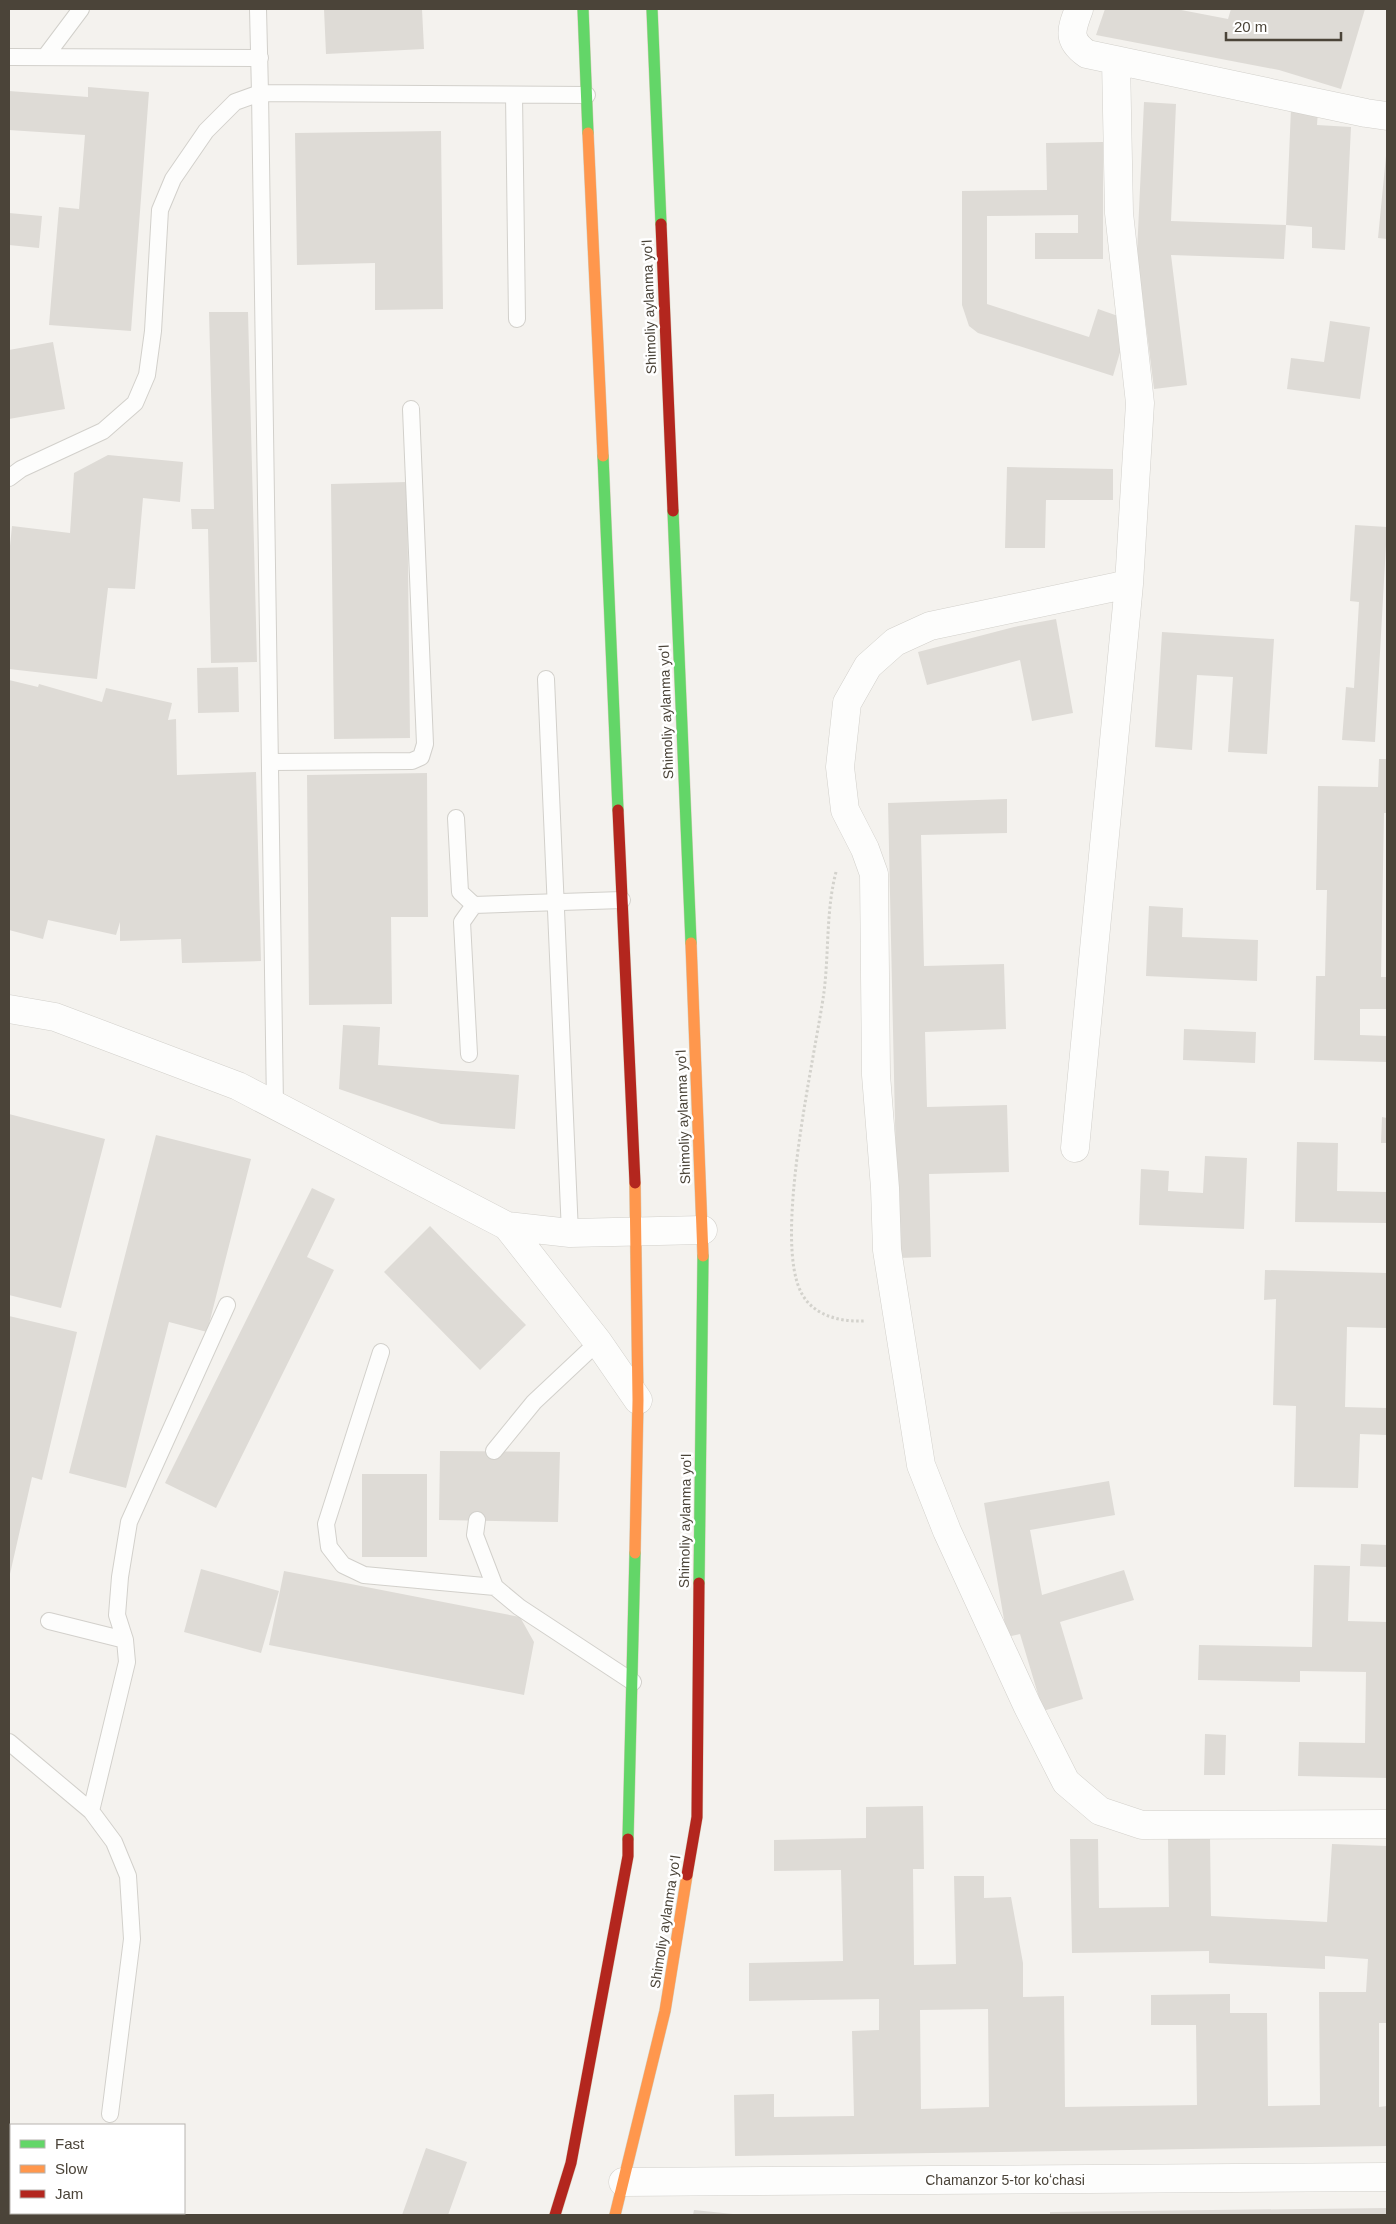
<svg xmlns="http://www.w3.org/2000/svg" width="1396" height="2224" viewBox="0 0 1396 2224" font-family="Arial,sans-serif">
	<rect width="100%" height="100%" fill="#f4f2ee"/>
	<path fill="#dedbd6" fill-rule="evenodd" d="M324,9H422L424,49L326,54Z
		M1105,9H1176L1228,19L1231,9H1365L1341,89L1279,70L1096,35Z
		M88,87L149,92L131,331L49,325L59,207L79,209L85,135L9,130V91L88,97Z
		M1144,102L1176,104L1171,221L1286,225L1284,259L1171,255L1187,385L1154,389L1137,253Z
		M1291,109L1318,110L1317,125L1351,127L1345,250L1312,248V227L1286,225Z
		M441,131L443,309L375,310V263L297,265L295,133Z
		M1103,142V259H1035V233H1078V215L987,216V304L1089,337L1098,309L1118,316L1121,349L1113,376L978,333L969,326L962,305V191L1047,190L1046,143Z
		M1386,156H1387V239L1378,238Z
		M9,213L42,216L39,248L9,245Z
		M209,312H248L257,662L211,663L208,529H192L191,509H214Z
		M1330,321L1370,327L1360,399L1287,389L1291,358L1324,362Z
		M53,342L65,409L9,419V350Z
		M108,455L183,462L180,502L143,498L135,589L108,588L97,679L9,669V556L12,526L70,533L74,473Z
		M1007,467L1113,469V500H1046L1045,548H1005Z
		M407,482L410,738L334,739L331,484Z
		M1355,525L1387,527L1375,742L1342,740L1346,687L1354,688L1359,602L1350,601Z
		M1056,619L1073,713L1032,721L1020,660L927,685L918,652L1014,627Z
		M1162,632L1274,639L1267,754L1228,752L1233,677L1197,675L1192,750L1155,747Z
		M238,667L239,712L198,713L197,668Z
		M9,680L38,687L39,684L102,702L106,688L172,703L168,720L176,719L177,775L256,772L261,961L182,963L181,939L120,941V922L116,935L48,920L43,939L9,930Z
		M1379,759H1387V813H1384L1381,977H1387V1009H1360V1035L1387,1036V1062L1314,1060L1316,976H1325L1327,890H1316L1318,786L1378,787Z
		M427,773L428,917H391L392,1004L309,1005L307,775Z
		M1007,799V833L921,835L924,966L1004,964L1006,1029L925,1032L927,1107L1007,1105L1009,1172L929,1174L931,1257L898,1258L888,803Z
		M1149,906L1183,908L1182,937L1258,940L1257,981L1146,976Z
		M343,1025L380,1027L378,1065L519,1075L515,1129L441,1124L339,1089Z
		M1184,1029L1256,1032L1255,1063L1183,1060Z
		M9,1114L105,1139L61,1308L9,1295Z
		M1382,1117L1387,1118V1143H1381Z
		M156,1135L251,1159L207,1332L169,1322L126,1488L69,1473Z
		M1297,1142L1338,1143L1337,1191L1387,1192V1223L1295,1222Z
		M1205,1156L1247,1158L1244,1229L1139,1225L1141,1169L1169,1171L1168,1191L1203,1193Z
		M312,1188L335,1199L307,1257L334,1270L216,1508L165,1483Z
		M430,1226L526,1325L480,1370L384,1272Z
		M1265,1270L1387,1273V1328L1347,1327L1345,1407L1387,1408V1435L1360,1434L1358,1488L1294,1487L1296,1406L1273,1405L1276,1299L1264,1300Z
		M9,1316L77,1332L42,1480L32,1477L10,1574Z
		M440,1451L560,1452L558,1522L439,1520Z
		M362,1474H427V1557H362Z
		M1109,1481L1115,1515L1030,1530L1042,1595L1124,1570L1134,1600L1060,1622L1083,1699L1043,1711L1020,1634L1007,1637L984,1503Z
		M1361,1544L1387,1545V1567L1360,1566Z
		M1314,1565L1350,1566L1348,1621L1387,1622V1778L1298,1776L1299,1742L1365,1743L1366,1672L1300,1671V1682L1198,1680L1199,1645L1312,1647Z
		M201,1569L279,1591L261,1653L184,1632Z
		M284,1571L520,1617L534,1642L524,1695L269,1645Z
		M1205,1734L1226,1735L1225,1775H1204Z
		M923,1806L924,1869H913L914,1965L956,1964L954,1876H984V1898L1011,1897L1023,1963V1997L1064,1996L1065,2107L1197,2105L1196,2025H1151V1995L1230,1994V2013H1267L1268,2106L1320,2105L1319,1992H1366L1368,1959L1325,1956V1969L1209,1963V1951L1072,1953L1070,1839H1098L1099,1908L1169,1907L1168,1838L1210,1837L1211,1916L1327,1922L1332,1844L1387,1846V2023H1379V2107L1387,2106V2146L735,2156L734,2095L774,2094V2117L854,2116L852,2031L879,2030V1999L749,2001V1963L843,1961L841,1870L774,1871V1840L866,1838V1807ZM988,2009L989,2107L921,2109L920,2010Z
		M426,2148L467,2162L448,2215H402Z
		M1387,2208V2215H1050V2212Z
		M694,2210L733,2214V2215H693Z"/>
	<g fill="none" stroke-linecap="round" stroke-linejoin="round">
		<defs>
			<path id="lane" d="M258,9L260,93L587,95
				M9,57L260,58
				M45,57L81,9
				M514,95L517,319
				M9,478L21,469L103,431L135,403L147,375L153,331L160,210L173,179L206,131L235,102L260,93L275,1106
				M546,679L570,1233
				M271,762L412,761L421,757L425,744L411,409
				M456,818L460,892L474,905
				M469,1054L462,922L474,905L622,900
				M381,1352L326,1524L329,1547L343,1565L364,1575L495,1587
				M494,1451L534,1402L598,1342
				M477,1520L475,1535L495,1587L519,1607L633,1682
				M49,1621L125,1640
				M9,1742L91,1811L114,1842L128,1876L132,1939L110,2114
				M91,1811L127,1662L125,1640L117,1615L120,1577L129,1522L227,1305"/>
			<path id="street" d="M1079,9C1071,30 1067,40 1087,54L1366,113L1387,116
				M1129,584L930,626L895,642L868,666L847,703L840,767L845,810L865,849L874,874L876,1075L885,1188L887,1250L921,1465L947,1531L1027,1705L1066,1782L1100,1811L1142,1825L1387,1824
				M9,1009L55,1017L238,1086L507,1226L570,1233L703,1230
				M1075,1148L1129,584L1140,403L1119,213L1116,60
				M507,1226L598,1342L638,1400
				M623,2182L1387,2177"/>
			<path id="fast" d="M583,9L588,133
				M652,9L661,224
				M603,456L618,810
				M673,511L691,943
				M699,1583L703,1256
				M628,1839L635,1553"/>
			<path id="slow" d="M588,133L603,456
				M691,943L703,1256
				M635,1553L638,1400L635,1183
				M615,2215L665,2011L687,1875"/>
			<path id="jam" d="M661,224L673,511
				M618,810L635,1183
				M687,1875L697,1817L699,1583
				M555,2215L571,2163L628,1856V1839"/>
		</defs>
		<use href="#lane" stroke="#d2d0cb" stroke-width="18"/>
		<use href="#street" stroke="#d2d0cb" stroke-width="29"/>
		<use href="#fast" stroke="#d6cebb" stroke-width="12"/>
		<use href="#slow" stroke="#d6cebb" stroke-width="12"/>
		<use href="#jam" stroke="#d6cebb" stroke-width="12"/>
		<path stroke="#d3d2cc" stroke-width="3" stroke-dasharray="2.5 2.5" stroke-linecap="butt" d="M836,872C826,910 829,952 824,992C815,1057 772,1241 802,1294C814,1316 841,1322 864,1321"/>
		<use href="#lane" stroke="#fdfdfc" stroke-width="16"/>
		<use href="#street" stroke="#fdfdfc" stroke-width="28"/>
		<use href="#fast" stroke="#63d668" stroke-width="11"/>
		<use href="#slow" stroke="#ff974d" stroke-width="11"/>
		<use href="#jam" stroke="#b3261e" stroke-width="11"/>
	</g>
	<g text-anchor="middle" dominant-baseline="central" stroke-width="5" stroke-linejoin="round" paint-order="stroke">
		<g font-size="14" fill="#4b4439" stroke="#fff">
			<text transform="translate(649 307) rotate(-92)">Shimoliy aylanma yoʻl</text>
			<text transform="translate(666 712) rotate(-92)">Shimoliy aylanma yoʻl</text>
			<text transform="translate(683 1117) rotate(-92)">Shimoliy aylanma yoʻl</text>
			<text transform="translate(685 1521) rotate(-89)">Shimoliy aylanma yoʻl</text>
			<text transform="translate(665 1922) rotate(-81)">Shimoliy aylanma yoʻl</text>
			<text x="1005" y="2180">Chamanzor 5-tor koʻchasi</text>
		</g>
	</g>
	<rect width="1396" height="2224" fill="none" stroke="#4b4439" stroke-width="20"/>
	<rect x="10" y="2124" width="175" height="90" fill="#ffffff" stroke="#b7b4b0"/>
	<rect x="20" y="2140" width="25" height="8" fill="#63d668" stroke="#b7b4b0"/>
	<text x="55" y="2149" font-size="15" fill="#4b4439">Fast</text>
	<rect x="20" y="2165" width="25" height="8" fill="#ff974d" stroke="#b7b4b0"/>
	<text x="55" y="2174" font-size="15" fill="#4b4439">Slow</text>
	<rect x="20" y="2190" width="25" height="8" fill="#b3261e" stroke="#b7b4b0"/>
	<text x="55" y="2199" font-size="15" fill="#4b4439">Jam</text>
	<path d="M1226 32v8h115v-8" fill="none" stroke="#4b4439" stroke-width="2.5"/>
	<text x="1234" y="32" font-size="15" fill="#4b4439" stroke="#ffffff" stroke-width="4" paint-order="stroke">20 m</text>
</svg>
